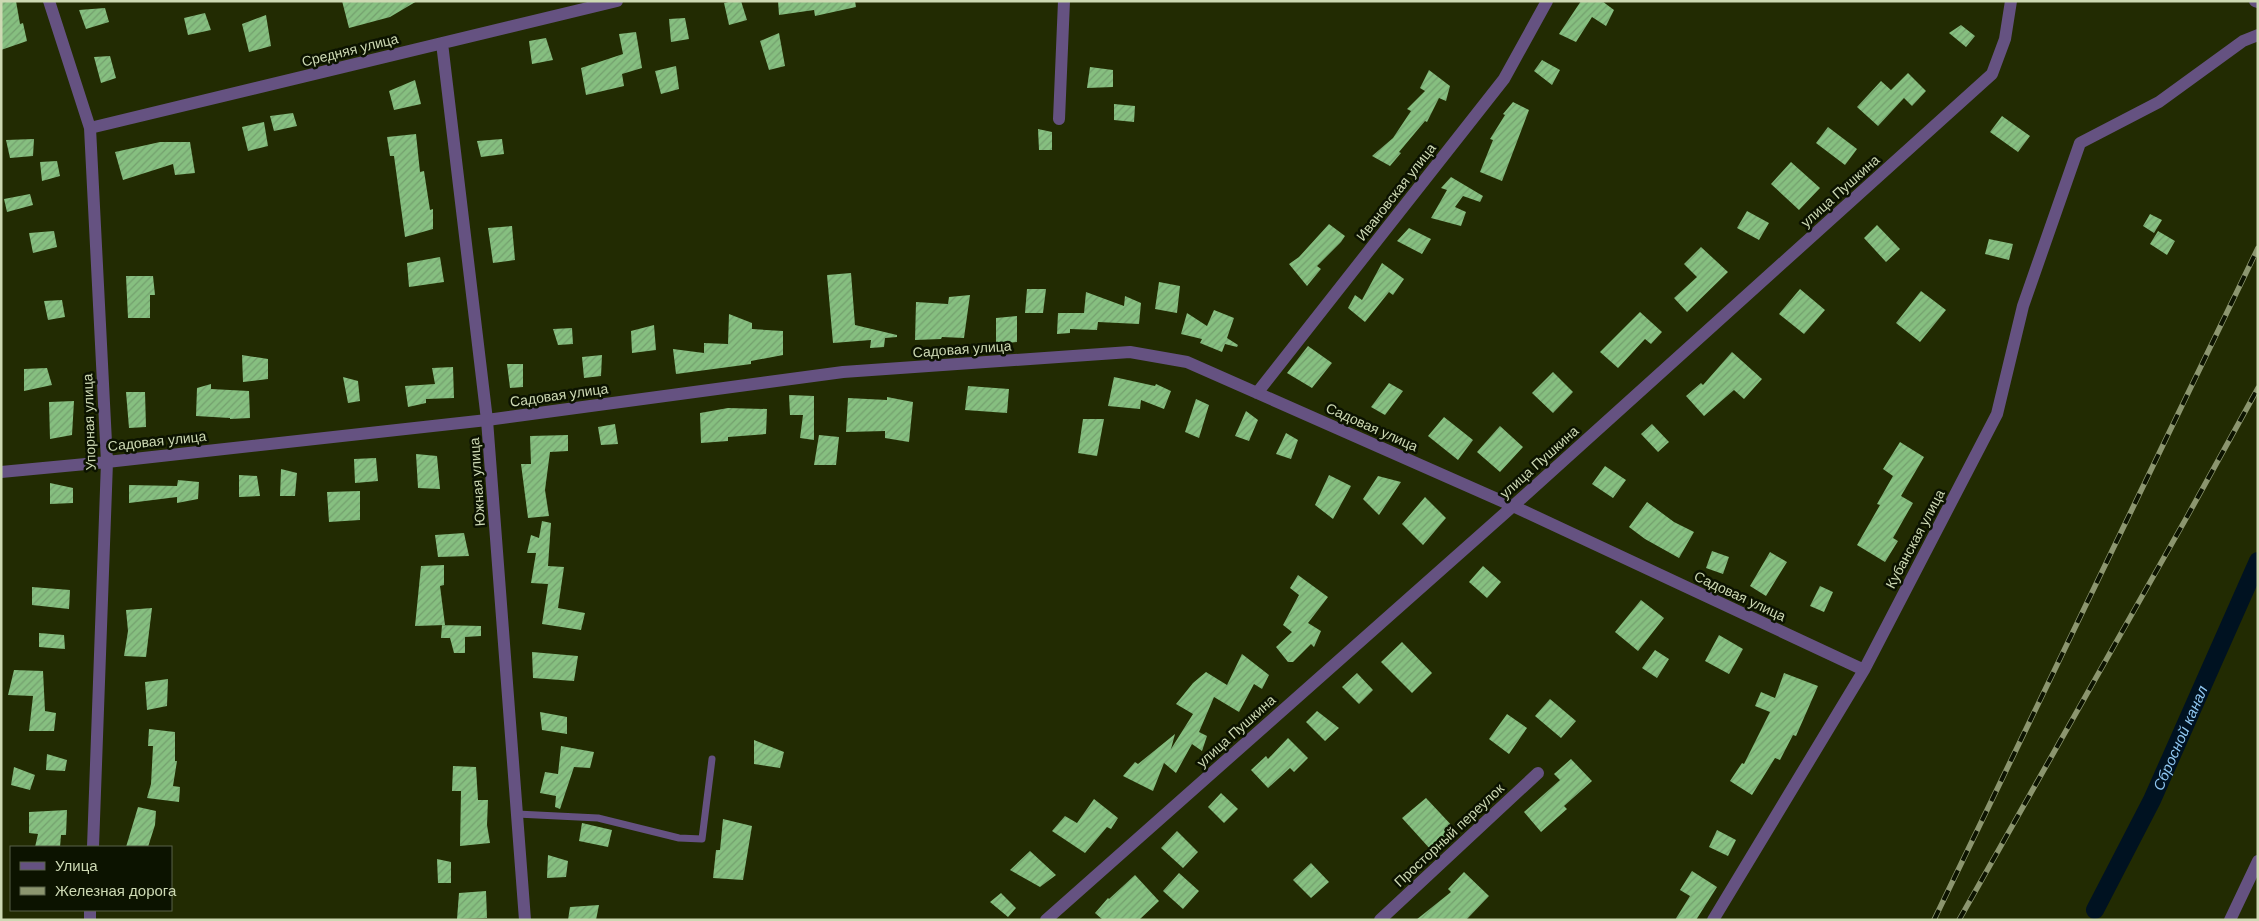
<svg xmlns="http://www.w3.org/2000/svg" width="2259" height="921" viewBox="0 0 2259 921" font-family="Arial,sans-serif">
	<defs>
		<pattern id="building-hatch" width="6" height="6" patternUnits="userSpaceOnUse" patternTransform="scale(1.25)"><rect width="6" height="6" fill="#86bf80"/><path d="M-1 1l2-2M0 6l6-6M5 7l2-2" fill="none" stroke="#74a06e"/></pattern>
	</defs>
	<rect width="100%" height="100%" fill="#222b02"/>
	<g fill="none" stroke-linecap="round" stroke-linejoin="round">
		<path stroke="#001221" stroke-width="18" id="s1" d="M2095,910L2152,800L2258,561"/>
	</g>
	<path fill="url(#building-hatch)" d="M1,1H16L20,24L23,23L27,41L1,50Z
		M342,1H417L390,17L349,28Z
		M733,1H741L747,20L729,25L724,3Z
		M778,1H855L856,7L815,16L814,10L779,15Z
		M1581,1H1602L1614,10L1606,26L1592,17L1576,42L1559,34Z
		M105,8L109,22L86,29L79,10Z
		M205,13L211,30L188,35L184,18Z
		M266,15L271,46L249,52L242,24Z
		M685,18L689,39L671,42L669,19Z
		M1961,25L1975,36L1966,47L1949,33Z
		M636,32L642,68L622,74L624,86L586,95L581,68L623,54L619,34Z
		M779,33L785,66L769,70L760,41Z
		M546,38L553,60L532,64L529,41Z
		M110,56L116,78L101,83L94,57Z
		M1542,60L1560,70L1552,85L1534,71Z
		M676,66L679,89L661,94L655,71Z
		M1090,67L1113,70V87L1087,88Z
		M1429,70L1450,86L1446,101L1439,98L1427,122L1425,121L1399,152L1401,153L1390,166L1372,156L1393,138L1411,111L1407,109L1425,91L1420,88Z
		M1908,73L1926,91L1912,106L1904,98L1878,126L1857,107L1881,81L1891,90Z
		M415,80L421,104L394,110L389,91Z
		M1513,102L1529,110L1502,181L1480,172L1493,140L1490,139L1505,115L1503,114Z
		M1114,104L1135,106L1134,122L1114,120Z
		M293,113L297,126L274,131L270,116Z
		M2002,116L2030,136L2018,152L1990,132Z
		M264,122L268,146L248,151L242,127Z
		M1828,127L1857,149L1845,165L1816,143Z
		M1038,129L1052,132V150H1039Z
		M416,134L420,172L424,171L430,210L433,209V229L405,237L394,156H390L387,137Z
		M34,139L33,156L10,158L6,140Z
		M502,139L504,154L481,157L477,141Z
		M160,142H190L195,173L175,175L173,164L123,180L115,152Z
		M57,161L60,176L42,181L40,162Z
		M1791,162L1820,188L1799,210L1771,184Z
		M1451,177L1483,196L1480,202L1463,196L1455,207L1466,212L1461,226L1431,218L1447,190L1441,188Z
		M30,194L33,205L7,212L4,199Z
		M1747,211L1769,223L1759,240L1737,228Z
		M2150,214L2162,220L2154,233L2143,226Z
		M1329,224L1345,236L1341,242L1317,266L1321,269L1307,286L1289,264L1299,257Z
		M1877,225L1900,249L1886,262L1864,238Z
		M512,226L515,260L493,263L488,228Z
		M1409,228L1431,239L1422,254L1397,241Z
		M54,231L57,247L33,253L29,233Z
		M2158,231L2175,241L2167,255L2150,244Z
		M1989,239L2013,244L2009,260L1985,254Z
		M1701,247L1728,272L1687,312L1674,298L1697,277L1684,264Z
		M440,257L444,282L409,287L407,263Z
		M1382,263L1404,279L1393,295L1389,292L1365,322L1348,308L1355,295L1362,300Z
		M851,273L855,325L897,335V337L885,338L884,347L870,348L871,340L833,343L827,275Z
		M126,276H153L155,295H150V318H128Z
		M1159,282L1180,286L1177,313L1155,309Z
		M1027,289H1046L1043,313H1025Z
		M1800,289L1825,310L1804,334L1779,314Z
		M1921,291L1946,310L1920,342L1896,323Z
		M1086,292L1124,306L1125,296L1141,303L1139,324L1098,322L1097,330L1070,329V333L1057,334L1058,313H1084Z
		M970,295L964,338L942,337L941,339L915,340L916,302L948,304L949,297Z
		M62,300L65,317L48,320L44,301Z
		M1214,310L1234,318L1227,338L1238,345L1237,347L1225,344L1222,352L1200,343L1202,339L1181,334L1187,313L1207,326Z
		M1640,312L1662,332L1651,344L1645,339L1618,368L1600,352Z
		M729,314L752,323V329L783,331V355L751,361V364L676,374L673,349L704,353V343L728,344Z
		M1017,316V342L996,344V318Z
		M654,325L656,350L632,353L631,331Z
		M572,328L573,344L558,345L553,329Z
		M1308,346L1332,363L1312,388L1287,373Z
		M1732,352L1762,379L1744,399L1734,390L1704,416L1686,396L1701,383L1703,385Z
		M242,355L268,359V379L243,382Z
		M602,355L601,376L584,378L582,357Z
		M507,364H523V387L510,388Z
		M453,367L454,398L426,399V403L408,407L405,386L435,384L432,368Z
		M47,368L52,385L24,391V369Z
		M1553,372L1573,392L1553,413L1532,393Z
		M343,377L358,381L360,401L348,403Z
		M1114,377L1155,386L1156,384L1171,391L1164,409L1141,400L1140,409L1108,406Z
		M1389,383L1403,391L1385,415L1371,407Z
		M211,384V389L249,391L250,418L230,419V418L196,416L197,388Z
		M968,386L1009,389L1007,413L965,410Z
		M126,392H145L146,427L129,428Z
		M789,395L814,396V440L800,438L803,415H790Z
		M887,397L913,402L909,442L885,438V431L846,432L848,398L887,400Z
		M1196,399L1209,405L1199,438L1185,432Z
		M74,401L72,435L50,439L49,402Z
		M728,408L767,409L766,434L728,437V441L701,443L700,413Z
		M1246,411L1258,420L1249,441L1235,436Z
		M1444,417L1473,440L1458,460L1428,436Z
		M1083,419H1104L1097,456L1078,453Z
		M615,424L618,444L601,445L598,427Z
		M1652,424L1669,442L1658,452L1641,434Z
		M1500,426L1523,447L1500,472L1477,452Z
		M1286,433L1298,440L1291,459L1276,454Z
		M568,435V451L550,452L545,490L549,516L528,518L521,464H531L530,436Z
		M819,435L839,437L836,465H814Z
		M1900,442L1924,457L1901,496L1913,503L1893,538L1898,541L1885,562L1857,545L1880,505L1877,504L1893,476L1883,469Z
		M416,454L437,456L440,489L418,488Z
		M376,458L378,481L355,483L354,459Z
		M1605,466L1626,480L1613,498L1592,484Z
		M281,469L297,473L295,496H280Z
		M239,475L257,476L260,496L239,497Z
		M1329,475L1351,486L1333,519L1315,505Z
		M1378,476L1401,482L1379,515L1363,499Z
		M178,480L199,482L198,499L177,503V497L129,503V485L177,486Z
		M50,483L73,488V503L50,504Z
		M360,491V520L329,522L327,492Z
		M1425,497L1446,518L1423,545L1402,524Z
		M1647,502L1674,522L1694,532L1679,558L1645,539L1629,527Z
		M542,521L551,523L548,566L564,567L558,608L585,613L581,630L542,624L548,584L531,583L536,553H527L531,535L539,538Z
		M464,533L469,556L438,557L435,535Z
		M1712,551L1729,557L1723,574L1706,568Z
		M1770,552L1787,562L1766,596L1750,586Z
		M444,565V585L440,586L445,625L415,626L421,566Z
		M1483,566L1501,582L1487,598L1469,582Z
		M1298,575L1328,597L1308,623L1321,631L1314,647L1311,644L1293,662H1288L1276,647L1292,632L1283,625L1299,595L1290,588Z
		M1820,586L1833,592L1824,612L1810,606Z
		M32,587L70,590L69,609L32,605Z
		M1641,600L1664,618L1638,651L1615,632Z
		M152,608L146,657L124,656L128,631L126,610Z
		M442,625L481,626V636L465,637V653H454L450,638H441Z
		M39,633L64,635L65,649L39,647Z
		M1719,635L1743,649L1729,674L1705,661Z
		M1402,642L1432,673L1412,693L1381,662Z
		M1655,650L1669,659L1657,678L1642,668Z
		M532,652L578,656L574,681L533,678Z
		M1242,654L1269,675L1262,689L1254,684L1239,712L1214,697L1199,732L1207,736L1202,751L1192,744L1176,773L1164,763L1153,791L1123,776L1135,762L1138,764L1175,734L1171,749L1193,714L1176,704L1193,683L1206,672L1227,685Z
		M14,670L43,671L45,711L56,713L54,731H29L33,696L8,695Z
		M1357,673L1373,690L1359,704L1342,687Z
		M1784,673L1818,686L1796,736L1793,735L1780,760L1775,758L1752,795L1730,781L1742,763L1744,764L1770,712L1755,706L1761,692L1775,698Z
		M168,679L167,706L147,710L145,682Z
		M1550,699L1576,721L1561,738L1535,716Z
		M1317,711L1339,728L1325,741L1306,722Z
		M540,712L567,717V734L542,730Z
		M1507,714L1527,728L1509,754L1489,739Z
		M149,729L175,732V761H177L173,786L180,787L179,802L147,798L151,784L153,746H148Z
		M1288,738L1308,758L1294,772L1290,768L1268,788L1251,770L1266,756L1268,759Z
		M754,740L784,752L780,768L754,764Z
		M561,746L594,752L590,768L574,767L560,809L555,807L556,796L540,793L545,772L558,774Z
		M47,754L67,760L65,771L46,770Z
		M1571,759L1592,781L1564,806L1567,809L1541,832L1524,812L1560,780L1554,774Z
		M453,766L476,767L478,800H488L487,825L490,843L460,846L461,791H452Z
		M14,767L35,775L30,790L11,785Z
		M1221,793L1238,809L1224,823L1208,807Z
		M1426,798L1455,829L1431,850L1402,818Z
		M1094,799L1118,818L1111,829L1107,827L1085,853L1052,831L1065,816L1077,823Z
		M138,807L156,811L155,825L148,847H126Z
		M67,810L66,835H61L60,847H35L38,834L29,833V812Z
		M723,819L752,826L743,880L713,878L716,850H720Z
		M582,823L612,830L608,847L579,841Z
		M1717,830L1736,840L1728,856L1709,847Z
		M1177,831L1198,852L1183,868L1161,848Z
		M1030,851L1056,875L1040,887L1010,870Z
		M548,855L568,861L566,877L547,878Z
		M437,859L451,862V883H438Z
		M1311,863L1329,882L1311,898L1293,880Z
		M1692,871L1717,887L1696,920H1675L1690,896L1680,890Z
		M1464,872L1489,896L1466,920H1416L1451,892L1448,889Z
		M1179,873L1199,891L1183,909L1163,891Z
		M1135,875L1159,901L1139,920H1103L1095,913L1108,898L1109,899Z
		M486,891L487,918L457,919L459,893Z
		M1001,893L1016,908L1008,917L990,902Z
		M599,905L596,920H568L570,907Z"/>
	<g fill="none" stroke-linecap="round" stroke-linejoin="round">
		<path stroke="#655281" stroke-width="7" d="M517,814L598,818L679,838L702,839L712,759"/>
		<path stroke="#655281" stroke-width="12" d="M49,1L90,128L107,462L93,847
			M2255,1L2258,2
			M442,43L487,420L525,920
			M1059,119L1064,1
			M90,128L617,1
			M1257,393L1504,79L1547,1
			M1,472L107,462L487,420L843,372L1130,352L1187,362L1513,506L1864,670
			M90,920V910
			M1046,920L1513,506L1992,74L2005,39L2011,1
			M1380,920L1538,773
			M1713,920L1864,670L1997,414L2023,306L2080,143L2159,102L2243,41L2258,35
			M2230,920L2258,861"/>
		<defs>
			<path id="rail" d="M1934,920L2258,248
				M1959,920L2188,515L2258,388"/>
		</defs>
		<use href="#rail" stroke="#8c966f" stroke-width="5.5"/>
		<use href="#rail" stroke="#0c1300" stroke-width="4" stroke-dasharray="11" stroke-linecap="butt"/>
	</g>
	<g text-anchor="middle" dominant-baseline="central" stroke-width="5" stroke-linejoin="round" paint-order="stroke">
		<g font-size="14" fill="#cdd9b3" stroke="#0c1300">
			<text transform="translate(350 50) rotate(-14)">Средняя улица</text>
			<text transform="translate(1840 191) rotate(-42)">улица Пушкина</text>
			<text transform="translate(1396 192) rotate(-52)">Ивановская улица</text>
			<text transform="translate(962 349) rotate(-4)">Садовая улица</text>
			<text transform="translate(559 395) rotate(-8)">Садовая улица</text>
			<text transform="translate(89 422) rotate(-92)">Упорная улица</text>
			<text transform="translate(1372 427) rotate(24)">Садовая улица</text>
			<text transform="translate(157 441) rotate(-6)">Садовая улица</text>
			<text transform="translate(1539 462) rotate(-42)">улица Пушкина</text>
			<text transform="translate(477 482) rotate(-94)">Южная улица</text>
			<text transform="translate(1915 539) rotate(-62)">Кубанская улица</text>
			<text transform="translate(1740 596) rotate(25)">Садовая улица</text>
			<text transform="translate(1236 731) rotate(-42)">улица Пушкина</text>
			<text transform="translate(1449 835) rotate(-43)">Просторный переулок</text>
		</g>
		<g font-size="15" font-style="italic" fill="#8ec6f0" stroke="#0c1300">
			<text stroke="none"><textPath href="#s1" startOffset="192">Сбросной канал</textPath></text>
		</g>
	</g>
	<rect width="2259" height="921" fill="none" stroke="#cdd9b3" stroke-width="5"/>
	<rect x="10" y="846" width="162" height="65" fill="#0c1300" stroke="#596248"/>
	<rect x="20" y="862" width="25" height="8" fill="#655281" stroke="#596248"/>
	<text x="55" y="871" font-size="15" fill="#cdd9b3">Улица</text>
	<rect x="20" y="887" width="25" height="8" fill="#8c966f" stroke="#596248"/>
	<text x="55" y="896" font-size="15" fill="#cdd9b3">Железная дорога</text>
</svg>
